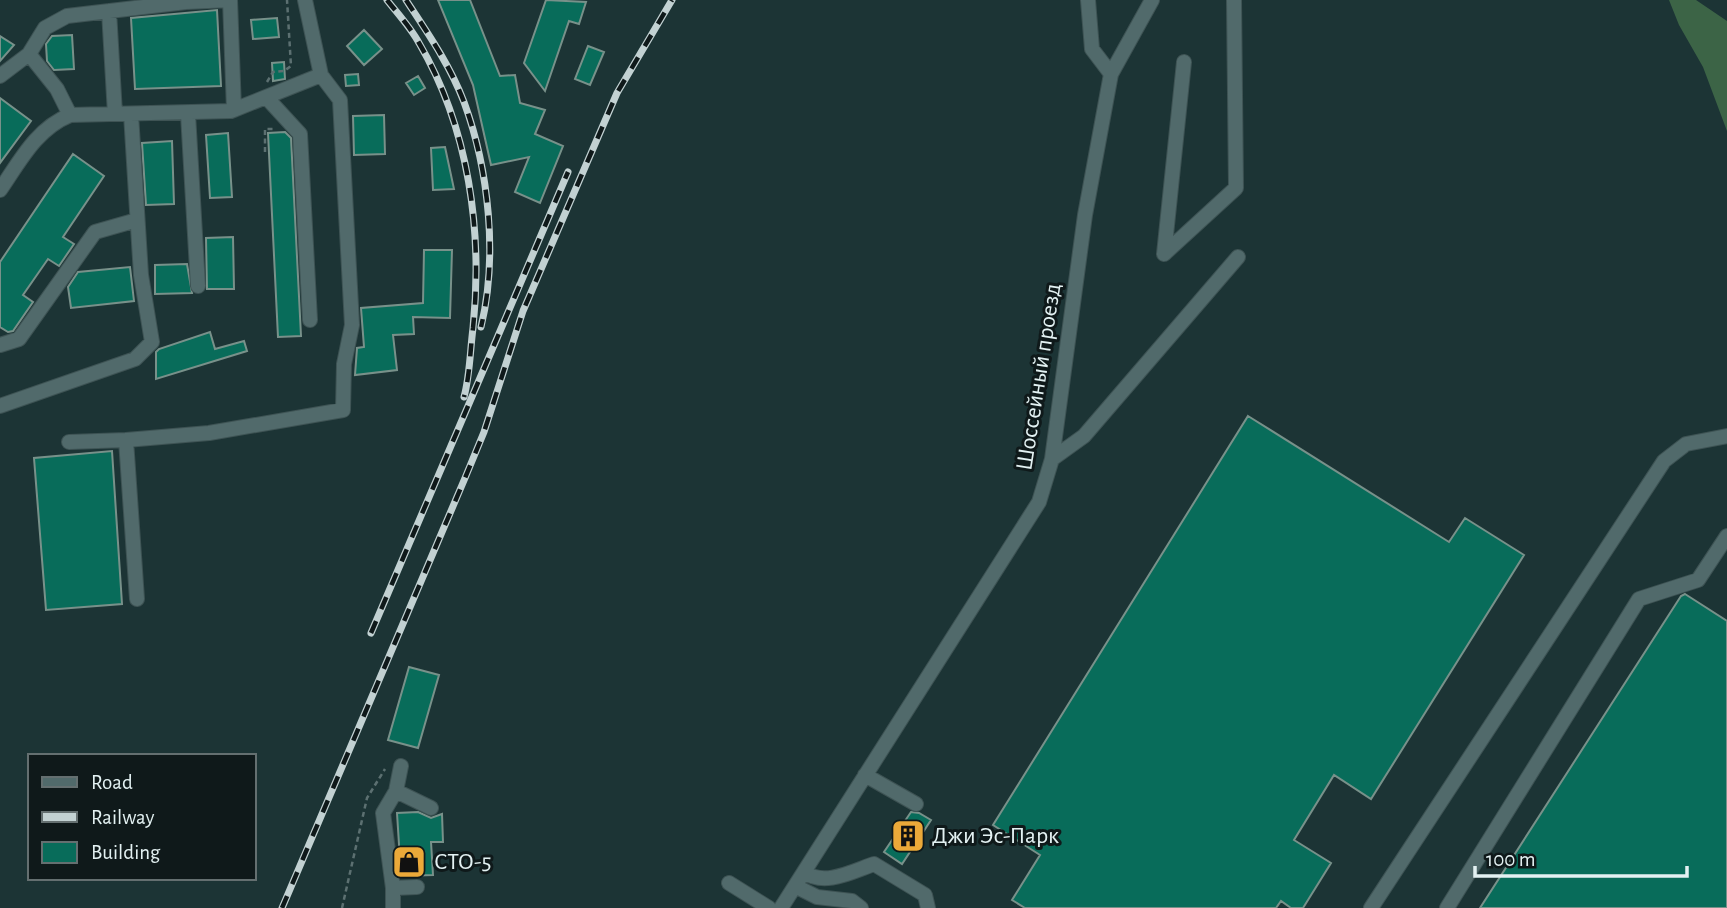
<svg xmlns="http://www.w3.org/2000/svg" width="1727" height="908" viewBox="0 0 1727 908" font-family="'Alegreya Sans',sans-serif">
	<rect width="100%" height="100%" fill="#1c3435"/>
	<path fill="#3c6446" d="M1669,0H1696L1727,21V131L1703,67L1679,25Z"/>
	<path fill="#086c5a" stroke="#78918a" stroke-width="2" d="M438,0H470L500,76L515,75L520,103L545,110L535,134L563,146L540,203L515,192L529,157L491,165L473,85Z
		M546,0L586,2L579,24L569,21L545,91L524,63Z
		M217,10L221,86L135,89L131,18Z
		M277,18L279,37L253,39L251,20Z
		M364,30L382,49L364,65L347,46Z
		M72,35L74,69L54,70L47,61L46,44L52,36Z
		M0,36L14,45L0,61Z
		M588,46L604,52L590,85L575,79Z
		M284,62L285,79L273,81L272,63Z
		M358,74L359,85L346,86L345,75Z
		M418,76L425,88L414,95L406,83Z
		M0,98L31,121L0,163Z
		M384,115L385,154L354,155L353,116Z
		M285,132L291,138L301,336L278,337L268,133Z
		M228,133L232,197L210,198L206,135Z
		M172,141L174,204L146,205L142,143Z
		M445,147L454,189L433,190L431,148Z
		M73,154L104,176L63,237L74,244L59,266L48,259L23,295L33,302L13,331L8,332L0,327V262Z
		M233,237L234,289H207L206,238Z
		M424,250H452L450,318L413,317L414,334L393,335L397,370L355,375L357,348L364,347L361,308L423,303Z
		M187,264L192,293L155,294V265Z
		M130,267L134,301L71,308L68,287L78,272Z
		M210,332L215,349L244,341L247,351L156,379V352L159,349Z
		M1248,416L1449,542L1465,518L1524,555L1371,799L1334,775L1294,840L1331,863L1303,908H1291L1281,901L1276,908H1025L1012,900L1040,855L993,825Z
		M112,451L122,604L46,610L34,458Z
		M1685,594L1727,621V908H1480L1681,596Z
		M409,667L439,675L418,748L388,740Z
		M418,812L431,818L442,814L443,842H431L433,875L401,876L397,813Z
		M911,812L919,813L931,820L902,864L884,852Z"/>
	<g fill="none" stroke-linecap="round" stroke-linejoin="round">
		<defs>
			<path id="minor" d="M1088,0L1092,49L1111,74
				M109,11L115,114
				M29,54L57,89L70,115
				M1184,62L1164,254L1236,188L1234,0
				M0,76L29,54L45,28L67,16L186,2L230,0L234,110
				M266,97L300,134L310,320
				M188,114L198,286
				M0,190C20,161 36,129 70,115L231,111L321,75L305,0
				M0,345L19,339L95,232L137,220
				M0,406L135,359L152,342L141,275L131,114
				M69,442L126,440
				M1052,459L1084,436L1238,257
				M137,599L126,440L209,433L343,410L344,364L352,325L340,100L321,75
				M865,775L916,804
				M396,791L401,766
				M804,872C825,887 853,871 874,864L925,895L928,908
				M729,883L769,908
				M795,886L817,897L852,901L861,908
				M393,888L417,887
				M393,908V888L383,813L396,791L431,808
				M781,908L1039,502L1052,459L1085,215L1111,74L1152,0
				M1371,908L1664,461L1686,444L1727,436
				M1447,908L1639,599L1698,580L1727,536"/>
		</defs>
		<use href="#minor" stroke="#3e5354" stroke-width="16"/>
		<path stroke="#5c7071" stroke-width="2.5" stroke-dasharray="5 3.5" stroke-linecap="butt" d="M267,82L273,72L284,71L291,66L287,0
			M265,152V129H276
			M342,908L367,798L385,769"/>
		<use href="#minor" stroke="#516a6b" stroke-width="14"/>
		<defs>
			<path id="rail" d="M387,0C398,14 411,28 419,43C469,128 483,232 473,328C470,351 470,375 464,397
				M406,0C427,32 450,65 464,102C489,170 498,257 481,327
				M371,633L568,172
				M282,908L465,478L484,432L523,311L617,93L672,0"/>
		</defs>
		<use href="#rail" stroke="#c2d1d2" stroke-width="7"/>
		<use href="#rail" stroke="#0f191a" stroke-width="4.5" stroke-dasharray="13" stroke-linecap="butt"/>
	</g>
	<defs>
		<symbol id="building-square" viewBox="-11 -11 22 22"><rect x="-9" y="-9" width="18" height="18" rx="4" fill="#eba939" stroke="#0f191a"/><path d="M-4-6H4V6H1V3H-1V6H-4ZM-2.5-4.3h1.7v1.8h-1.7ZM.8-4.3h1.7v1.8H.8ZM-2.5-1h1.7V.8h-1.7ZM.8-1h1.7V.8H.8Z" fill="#111"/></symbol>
		<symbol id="shop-square" viewBox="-11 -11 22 22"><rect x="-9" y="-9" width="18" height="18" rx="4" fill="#eba939" stroke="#0f191a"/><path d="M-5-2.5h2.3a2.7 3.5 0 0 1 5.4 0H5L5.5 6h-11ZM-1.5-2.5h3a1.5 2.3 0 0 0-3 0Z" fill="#111"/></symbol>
	</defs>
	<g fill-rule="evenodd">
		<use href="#building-square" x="889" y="817" width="38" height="38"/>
		<use href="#shop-square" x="390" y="843" width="38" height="38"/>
	</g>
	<g text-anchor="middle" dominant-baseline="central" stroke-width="6" stroke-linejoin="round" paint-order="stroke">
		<g font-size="24" fill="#e3f1f2" stroke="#0f191a">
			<text transform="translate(1039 377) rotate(-81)">Шоссейный проезд</text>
		</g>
		<g font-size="24" fill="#e3f1f2" stroke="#0f191a" text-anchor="start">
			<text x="932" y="836">Джи Эс-Парк</text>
			<text x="434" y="862">СТО-5</text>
		</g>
	</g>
	<rect x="28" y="754" width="228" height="126" fill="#0f191a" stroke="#646f70" stroke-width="2"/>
	<rect x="42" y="777" width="35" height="10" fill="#516a6b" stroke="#646f70" stroke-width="2"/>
	<text x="91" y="789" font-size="21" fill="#e3f1f2">Road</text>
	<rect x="42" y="812" width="35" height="10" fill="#c2d1d2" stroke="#646f70" stroke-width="2"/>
	<text x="91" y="824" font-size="21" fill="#e3f1f2">Railway</text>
	<rect x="42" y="842" width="35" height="21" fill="#086c5a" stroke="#646f70" stroke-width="2"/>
	<text x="91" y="859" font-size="21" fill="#e3f1f2">Building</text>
	<path d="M1475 866v10h212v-10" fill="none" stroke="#e3f1f2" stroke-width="3.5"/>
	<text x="1486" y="866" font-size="21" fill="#e3f1f2" stroke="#0f191a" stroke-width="5" paint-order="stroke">100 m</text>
</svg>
